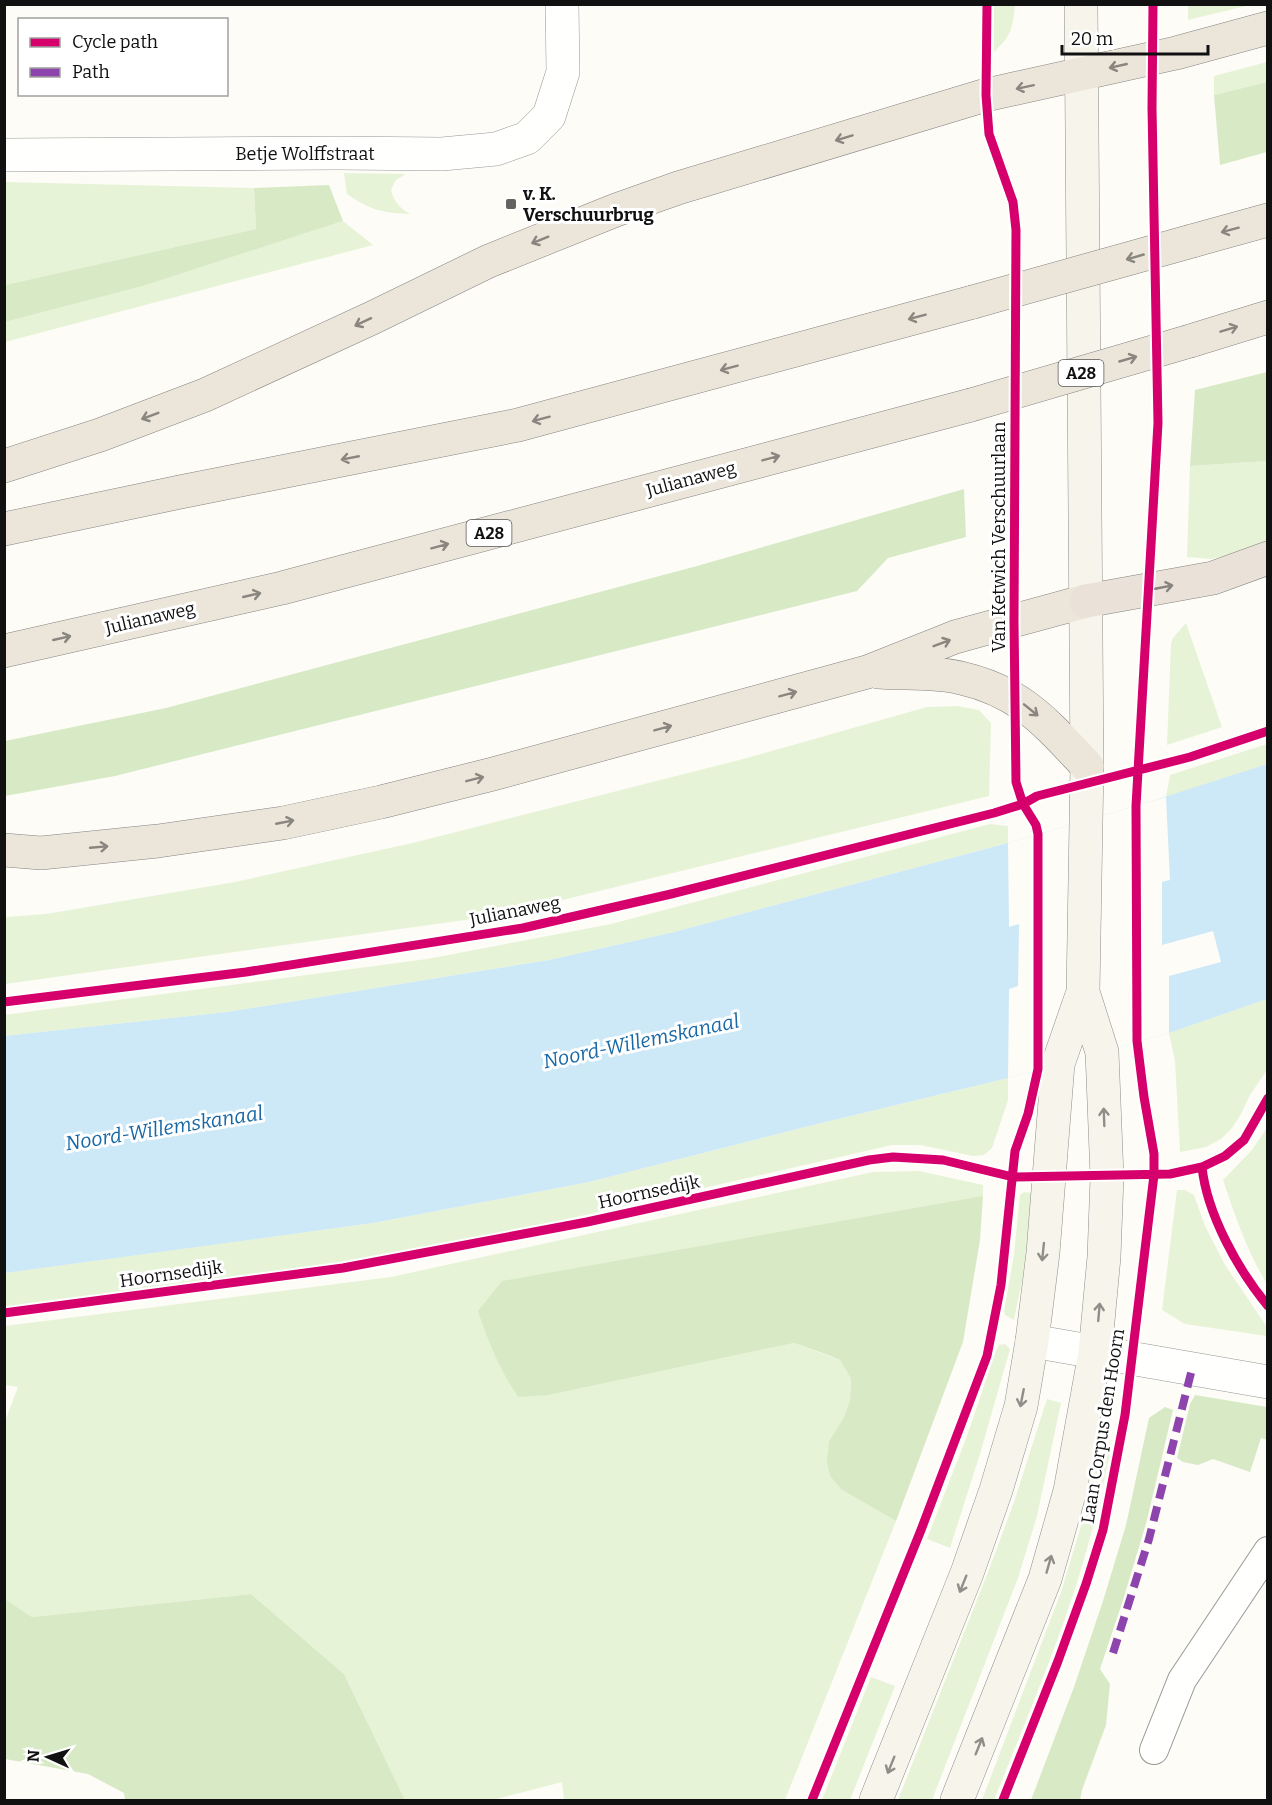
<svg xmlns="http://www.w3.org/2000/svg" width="1272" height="1805" viewBox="0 0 1272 1805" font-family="Bitter,serif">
	<rect width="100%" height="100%" fill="#fdfcf7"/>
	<path fill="#e7f3d7" d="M994,5H1015C1013,28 1011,36 994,52Z
		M1188,5V4L1250,5L1188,20Z
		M1267,62V82L1214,95V76Z
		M344,173L406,174L396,180L391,190C394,202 400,208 410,214C383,213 370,210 347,194Z
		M5,182L254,188L256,229L5,285Z
		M343,221L373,245L5,342V322L143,286Z
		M1267,461V544L1237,554L1211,559L1187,557L1190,466Z
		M1186,623L1222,727L1167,745L1171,644L1173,638Z
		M957,706L979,710L991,723L989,796L501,915L5,984V917L46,914L235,882L417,842L747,758L927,707Z
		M1267,744V764L1166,797L1170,775Z
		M990,824L1008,826V843L674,932L549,960L227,1012L5,1036L4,1015L427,959L611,924Z
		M1267,999V1070L1250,1095L1241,1114L1232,1128L1221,1139L1206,1147L1180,1152L1175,1061L1169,1033Z
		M1008,1078V1100L992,1148L984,1155L973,1156L920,1145H892L515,1231L284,1273L5,1308L4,1273L373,1223L589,1182L801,1128Z
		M1267,1128V1284C1247,1251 1235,1216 1223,1180L1251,1151Z
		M919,1171L983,1185V1196L549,1395L794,1343L840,1360L851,1379L850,1400L844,1417L829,1441L842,1490L896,1521L785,1800H564L562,1782L493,1800H405L344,1674L251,1594L32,1617L5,1599L4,1424L18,1387L5,1385V1326L391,1277L873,1172Z
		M1177,1190H1185L1194,1195L1205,1226L1225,1265L1267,1327V1336L1185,1324L1162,1310Z
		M1024,1192L1033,1193L1027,1257L1014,1320L1005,1315L1004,1311L1014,1255L1020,1195Z
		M1005,1344L1010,1349L980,1454L950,1548L927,1539L967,1436L996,1351L999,1345Z
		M1047,1399L1061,1403L1037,1516L1018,1578L932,1800H898L990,1567L1014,1502Z
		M1101,1443L1112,1444C1103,1487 1093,1530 1080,1573C1056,1650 1024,1725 994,1800H982L1061,1592L1090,1496Z
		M871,1677L895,1686L850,1800H822Z"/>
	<path fill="#d8eac5" d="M1267,82V152L1220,165L1214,95Z
		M329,185L343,221L143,286L5,322V285L256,229L254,188Z
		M1267,372V461L1190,466L1195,390Z
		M964,489L966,537L888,558L857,591L115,776L5,796V741L166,708L697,566Z
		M983,1196L980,1240L963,1342L896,1521L842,1490L830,1476L827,1462L829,1441L844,1417L850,1400L851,1379L840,1360L828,1355L794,1343L549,1395L518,1397C500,1370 488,1342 478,1311L502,1281Z
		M1195,1395L1267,1407V1440L1261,1438L1250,1472L1213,1459L1198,1465L1183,1462L1177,1458L1190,1404Z
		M1165,1407L1173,1410L1147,1520L1124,1597L1100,1669L1110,1684L1106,1725L1082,1790L1080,1800H1031L1074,1687L1103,1601L1126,1525L1149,1418Z
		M251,1594L344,1674L405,1800H125L124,1793L88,1774L5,1759V1599L32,1617Z"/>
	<path fill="#cde8f7" d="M1267,764V999L1169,1033L1008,1078L801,1128L589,1182L373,1223L5,1273L4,1036L227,1012L549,960L674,932L1008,843L1152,801Z"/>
	<path fill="#fdfcf7" d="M1166,797L1170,880L1162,882V945L1213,931L1221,962L1169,976V1033L1008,1078L1009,989L1018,986L1019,924L1009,927L1008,843Z"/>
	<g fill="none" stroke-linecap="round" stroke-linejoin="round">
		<defs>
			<path id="service" d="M1154,1750L1182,1680L1268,1551"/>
			<path id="minor" d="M4,155L338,153L442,154L496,149L527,138L549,116L563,72L562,4
				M1032,1341L1268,1382"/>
			<path id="secondary" d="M876,1800L967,1573L996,1490L1021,1406L1032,1341L1043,1253L1058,1064L1083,992
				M957,1800L1045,1579L1070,1491L1095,1353L1104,1257L1107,1177L1102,1052L1083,992L1087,766L1081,4"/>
			<path id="trunk" d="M1192,241L1268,220
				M1190,341L1268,317
				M4,466L100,435L205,395L372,318L489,261L616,210L678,188L986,95L1176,53L1268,28
				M4,529L180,492L518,425L973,302
				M4,651L282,588L971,405
				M878,672C902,674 939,672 961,678C1022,692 1046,723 1087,766
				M4,850L41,853L158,841L283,823L381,802L489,775L867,672L955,637L1086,601"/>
			<path id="motorway" d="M1086,601L1213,578L1268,558"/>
		</defs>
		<use href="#service" stroke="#979795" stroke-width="30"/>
		<use href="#minor" stroke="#979795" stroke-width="34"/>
		<use href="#secondary" stroke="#8e8d8b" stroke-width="34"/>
		<use href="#trunk" stroke="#858482" stroke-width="34"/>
		<use href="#motorway" stroke="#858482" stroke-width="34"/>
		<use href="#service" stroke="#fffffe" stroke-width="28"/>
		<use href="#minor" stroke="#fffffe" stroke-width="33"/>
		<use href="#secondary" stroke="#f6f4eb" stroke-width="33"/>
		<use href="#trunk" stroke="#ece5da" stroke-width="33"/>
		<use href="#motorway" stroke="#eae1d8" stroke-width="33"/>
		<defs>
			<path id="trunk-bridge" d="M973,302L1192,241
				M971,405L1190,341"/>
		</defs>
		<use href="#trunk-bridge" stroke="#858482" stroke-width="34" stroke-linecap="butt"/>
		<use href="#trunk-bridge" stroke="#ece5da" stroke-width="33"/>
		<path stroke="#8e44ad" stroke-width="8" stroke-dasharray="15 8" stroke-linecap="butt" d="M1113,1653L1149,1539L1192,1369"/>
		<defs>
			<path id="cycleway" d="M4,1002L246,972L523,928L671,894L994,813L1023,804L1037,796L1190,757L1268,731
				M1202,1167C1207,1214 1238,1270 1268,1306
				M4,1313L343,1268L587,1222L869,1160L893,1157L943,1160L1013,1177L1170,1174L1202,1167L1225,1156L1244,1140L1268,1098
				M812,1800L921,1530L987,1356L1001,1285L1015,1151L1028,1114L1038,1069V834L1036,825L1023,804L1016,782L1014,621L1016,230L1013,202L989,134L986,95L987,4
				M1003,1800L1058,1661L1086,1584L1103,1530L1125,1415L1154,1175V1154L1144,1097L1137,1041L1136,806L1158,423L1152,108L1153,4"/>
		</defs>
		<use href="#cycleway" stroke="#fff" stroke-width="13"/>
		<use href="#cycleway" stroke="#d6006c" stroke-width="9"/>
	</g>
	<defs><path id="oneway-shaft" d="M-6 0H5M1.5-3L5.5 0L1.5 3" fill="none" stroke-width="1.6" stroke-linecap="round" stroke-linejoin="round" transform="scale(1.5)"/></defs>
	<g stroke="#898680">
		<use href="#oneway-shaft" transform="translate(1118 66) rotate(167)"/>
		<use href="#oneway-shaft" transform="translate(1025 87) rotate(168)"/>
		<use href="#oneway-shaft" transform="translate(844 138) rotate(163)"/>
		<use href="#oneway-shaft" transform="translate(1230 230) rotate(165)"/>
		<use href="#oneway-shaft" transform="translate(540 240) rotate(158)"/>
		<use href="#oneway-shaft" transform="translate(1135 257) rotate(164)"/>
		<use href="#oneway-shaft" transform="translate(917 317) rotate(165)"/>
		<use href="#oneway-shaft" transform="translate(363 322) rotate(155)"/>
		<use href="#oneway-shaft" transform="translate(1229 329) rotate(-17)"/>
		<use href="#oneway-shaft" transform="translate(1128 359) rotate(-16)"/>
		<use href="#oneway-shaft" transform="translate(729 368) rotate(165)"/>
		<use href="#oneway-shaft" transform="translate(150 416) rotate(159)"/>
		<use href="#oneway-shaft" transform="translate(541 419) rotate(165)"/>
		<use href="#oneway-shaft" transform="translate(350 458) rotate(169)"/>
		<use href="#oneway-shaft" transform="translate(771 458) rotate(-15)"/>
		<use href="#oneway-shaft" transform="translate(440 546) rotate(-15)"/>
		<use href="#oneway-shaft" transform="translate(252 595) rotate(-13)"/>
		<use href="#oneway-shaft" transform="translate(62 638) rotate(-13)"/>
		<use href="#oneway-shaft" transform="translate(942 643) rotate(-21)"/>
		<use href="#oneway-shaft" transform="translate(788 694) rotate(-15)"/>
		<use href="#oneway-shaft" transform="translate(1031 710) rotate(39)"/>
		<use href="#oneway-shaft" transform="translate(663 728) rotate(-15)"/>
		<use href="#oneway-shaft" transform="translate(475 779) rotate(-14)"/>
		<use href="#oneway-shaft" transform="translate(285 822) rotate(-11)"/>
		<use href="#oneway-shaft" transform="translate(99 847) rotate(-5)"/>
	</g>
	<use stroke="#88837e" href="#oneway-shaft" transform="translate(1164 587) rotate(-11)"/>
	<g stroke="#8f8e89">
		<use href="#oneway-shaft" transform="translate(1104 1117) rotate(-92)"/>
		<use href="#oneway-shaft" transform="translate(1043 1252) rotate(96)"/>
		<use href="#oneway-shaft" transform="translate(1099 1312) rotate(-85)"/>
		<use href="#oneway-shaft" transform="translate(1022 1398) rotate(101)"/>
		<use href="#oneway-shaft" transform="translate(1049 1564) rotate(-74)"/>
		<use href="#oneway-shaft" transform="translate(963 1584) rotate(112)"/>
		<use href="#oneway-shaft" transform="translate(979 1746) rotate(-68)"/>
		<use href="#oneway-shaft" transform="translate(891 1765) rotate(112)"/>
	</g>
	<rect fill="#646362" stroke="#fff" stroke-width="2" x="505" y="198" width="12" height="12" rx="3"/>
	<g text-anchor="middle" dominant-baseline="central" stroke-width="6" stroke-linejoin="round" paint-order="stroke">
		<g fill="#fff" stroke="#585858" stroke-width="1.5">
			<rect x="1058.5" y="360" width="45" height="26" rx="4.5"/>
			<rect x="466.5" y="520" width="45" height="26" rx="4.5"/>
		</g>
		<g font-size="16" font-weight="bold" fill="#111">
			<text x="1081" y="373">A28</text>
			<text x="489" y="533">A28</text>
		</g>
		<g font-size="18" fill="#111" stroke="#fff">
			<text x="305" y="154">Betje Wolffstraat</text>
			<text transform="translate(691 479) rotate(-15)">Julianaweg</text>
			<text transform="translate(999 537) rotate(-90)">Van Ketwich Verschuurlaan</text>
			<text transform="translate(150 618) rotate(-13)">Julianaweg</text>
			<text transform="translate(515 911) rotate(-11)">Julianaweg</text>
			<text transform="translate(649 1192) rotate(-12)">Hoornsedijk</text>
			<text transform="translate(171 1274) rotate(-8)">Hoornsedijk</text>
			<text transform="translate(1103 1426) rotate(-81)">Laan Corpus den Hoorn</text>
		</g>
		<g font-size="18" font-weight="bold" fill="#111" stroke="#fff" text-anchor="start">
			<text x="523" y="194">v. K.<tspan x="523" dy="21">Verschuurbrug</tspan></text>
		</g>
		<g font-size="20" font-style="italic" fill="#1768a6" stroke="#fff">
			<text transform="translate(641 1041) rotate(-12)">Noord-Willemskanaal</text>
			<text transform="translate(164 1128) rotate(-9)">Noord-Willemskanaal</text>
		</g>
	</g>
	<rect width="1272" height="1805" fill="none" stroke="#111111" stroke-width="12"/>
	<rect x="18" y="18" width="210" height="78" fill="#ffffff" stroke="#a0a0a0" stroke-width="1.5"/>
	<rect x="30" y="38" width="30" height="9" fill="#d6006c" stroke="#a0a0a0" stroke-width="1.5"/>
	<text x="72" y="48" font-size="18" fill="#111111">Cycle path</text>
	<rect x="30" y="68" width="30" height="9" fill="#8e44ad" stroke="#a0a0a0" stroke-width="1.5"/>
	<text x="72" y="78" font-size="18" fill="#111111">Path</text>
	<g transform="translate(48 1757) rotate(274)" stroke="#ffffff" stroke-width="4.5" paint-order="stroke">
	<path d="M0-4.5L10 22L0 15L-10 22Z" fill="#111111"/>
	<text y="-9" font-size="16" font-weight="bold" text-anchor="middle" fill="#111111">N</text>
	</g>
	<path d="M1062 45v9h146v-9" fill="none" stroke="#111111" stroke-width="3"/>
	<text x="1071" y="45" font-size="18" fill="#111111" stroke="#ffffff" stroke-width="4.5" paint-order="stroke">20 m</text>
</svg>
